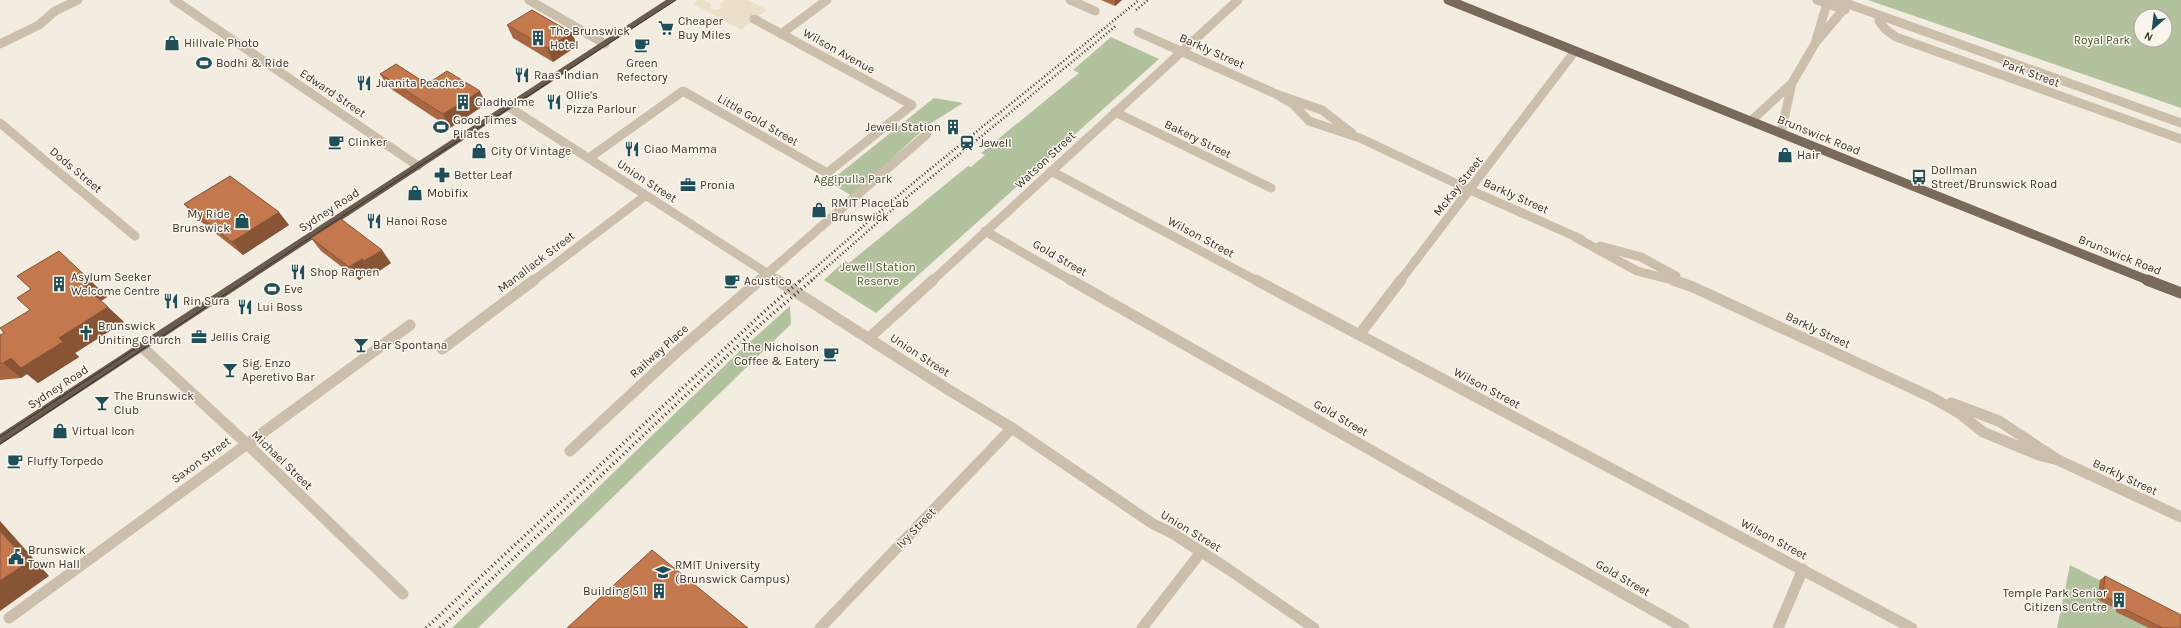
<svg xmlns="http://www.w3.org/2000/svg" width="2181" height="628" viewBox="0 0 2181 628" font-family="Karla,sans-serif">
	<rect width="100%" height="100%" fill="#f3ece0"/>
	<path fill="#b2c29f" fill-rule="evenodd" d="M1868,0H2181V108ZM2141,16H2165V40H2141Z
		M1111,37L1159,59L876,313L824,280L845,261L849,263L968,166L971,167L985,155L981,153L1079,73L1073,70Z
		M934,98L963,103L928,125L852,196L829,182Z
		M790,306L791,324L786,329L478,628H452L743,348Z
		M2070,565L2181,622V628H2057Z"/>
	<path fill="#eadfc7" d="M699,0H704L711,4L710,8L714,10L720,9L721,5L720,4L725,0H748L767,10L741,30L694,4Z"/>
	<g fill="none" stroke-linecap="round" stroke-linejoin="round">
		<path stroke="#cbbeab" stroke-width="9" d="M768,273L927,134"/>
		<path stroke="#cbbeab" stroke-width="9" d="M174,0L418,166
			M529,0L605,44
			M1070,0L1095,11
			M1879,21L1885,29L1896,37L2181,139
			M1138,32L1276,94L1322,110L1352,133
			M781,34L827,0
			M1816,40L1828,0
			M0,44L39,25L55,11L78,0
			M1276,94L1293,104L1309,121L1360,138L1470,190L1581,239
			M1115,112L1271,188
			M1751,121L1792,83
			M0,123L135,236
			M1781,133L1792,83L1816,42L1848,4
			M589,158L683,91L827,173L912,105L754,19
			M1051,171L1257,281
			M985,231L1072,281
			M1575,237L1637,271L1676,281
			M1600,246L1641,257L1676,276
			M533,281L645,196
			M759,281L768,273
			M932,281L1238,0
			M1400,281L1575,51"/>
		<path stroke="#cbbeab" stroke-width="11" d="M1071,280L1684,628
			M1256,280L1912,628
			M1673,280L1693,287L1931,397L1959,413L1983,432L2039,455L2058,460
			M1359,335L1401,280
			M869,338L933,280
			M142,347L246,443L403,594
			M442,349L534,280
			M1951,403L1999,421L2058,460L2181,517
			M570,451L679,350L760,280
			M9,618L410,325
			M820,628L1012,428
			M1142,628L1201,552
			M1778,628L1803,569"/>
		<path stroke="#cbbeab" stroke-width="9" d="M1817,0L1845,10
			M1837,0L2181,123
			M509,107L779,281"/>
		<path stroke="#cbbeab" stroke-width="11" d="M777,280L949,390L1012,428L1153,524L1172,533L1228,569L1314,628"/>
		<path stroke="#7a6a5c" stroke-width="9" d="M1448,0L2150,281"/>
		<path stroke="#7a6a5c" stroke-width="11" d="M2147,280L2181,293"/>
		<path fill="#6a5b4f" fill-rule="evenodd" d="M666,0H676L0,445V434Z"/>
		<path stroke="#39312a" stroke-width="1" d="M0,437L139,346
			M0,444L364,202L676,0"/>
		<path stroke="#39312a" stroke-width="2.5" stroke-dasharray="1 2.5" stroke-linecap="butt" d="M1136,10L1148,0
			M800,281L913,183L1139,0
			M811,281L900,203L1117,25"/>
		<path stroke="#39312a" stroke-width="3.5" stroke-dasharray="1 3.5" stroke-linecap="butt" d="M426,628L767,309L801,280
			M440,628L762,323L812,280"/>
	</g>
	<path fill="#a86742" d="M1101,0H1122L1115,6Z
		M507,25L572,33L577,46L553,62L513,38Z
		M380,74L427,84L486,104L450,128L388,87Z
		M184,204L289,225L243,255L195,217Z
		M311,238L391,263L373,275L371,272L359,280L321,251Z
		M92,282L107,297L101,301L124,322L75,353L79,357L38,383L27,374L21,378L0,380V335Z
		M2105,576L2181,628H2149L2116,612V609L2097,599L2100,580Z"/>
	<path fill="#885436" d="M1115,0H1122L1115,6Z
		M572,33L577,46L553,62L547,48Z
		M480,91L486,104L450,128L443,114Z
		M279,212L289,225L243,255L232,242Z
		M382,250L391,263L373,275L364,261Z
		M362,259L371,272L359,280L349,267Z
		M92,282L107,297L100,301L84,286Z
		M108,307L124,322L75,353L79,357L38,383L27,374L21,378L3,363L11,358L59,338Z
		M0,521L49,576L0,611Z"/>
	<path fill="#c3784d" stroke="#885436" d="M532,10L572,33L547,48L507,25Z
		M396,64L427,84L447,71L480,91L443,114L380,74Z
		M230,176L279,212L232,242L184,204Z
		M341,219L382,250L364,261L362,259L349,267L311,238Z
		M59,251L92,282L84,286L108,307L59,338L63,342L21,368L11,358L3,363H0V335L4,333L0,328L30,310L17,298L31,289L17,276Z
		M0,531L28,562L0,581Z
		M652,550L748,628H567Z
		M2105,576L2181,615V628H2163L2122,608V606L2103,595Z"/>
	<defs>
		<symbol id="supermarket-bare" viewBox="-9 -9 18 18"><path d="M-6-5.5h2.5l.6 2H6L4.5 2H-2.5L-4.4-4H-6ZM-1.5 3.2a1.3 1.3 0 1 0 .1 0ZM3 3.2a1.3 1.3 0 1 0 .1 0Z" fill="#204f5a" stroke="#faf5ec" stroke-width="2.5" paint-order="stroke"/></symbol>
		<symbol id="building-bare" viewBox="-9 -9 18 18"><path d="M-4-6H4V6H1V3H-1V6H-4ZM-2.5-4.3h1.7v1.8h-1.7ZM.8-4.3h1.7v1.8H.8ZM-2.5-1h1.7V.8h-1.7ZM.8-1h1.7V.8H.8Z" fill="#204f5a" stroke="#faf5ec" stroke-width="2.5" paint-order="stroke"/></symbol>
		<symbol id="shop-bare" viewBox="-9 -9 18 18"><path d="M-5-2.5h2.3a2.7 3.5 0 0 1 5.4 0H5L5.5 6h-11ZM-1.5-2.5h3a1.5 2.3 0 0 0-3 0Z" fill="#204f5a" stroke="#faf5ec" stroke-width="2.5" paint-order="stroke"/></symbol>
		<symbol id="cafe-bare" viewBox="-9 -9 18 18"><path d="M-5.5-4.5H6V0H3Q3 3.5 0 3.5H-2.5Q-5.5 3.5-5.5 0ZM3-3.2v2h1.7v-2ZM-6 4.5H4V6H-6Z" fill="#204f5a" stroke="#faf5ec" stroke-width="2.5" paint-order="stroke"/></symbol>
		<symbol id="stadium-bare" viewBox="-9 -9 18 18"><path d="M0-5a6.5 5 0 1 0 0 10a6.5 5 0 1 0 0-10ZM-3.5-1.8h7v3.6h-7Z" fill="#204f5a" stroke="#faf5ec" stroke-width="2.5" paint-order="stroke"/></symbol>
		<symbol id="restaurant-bare" viewBox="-9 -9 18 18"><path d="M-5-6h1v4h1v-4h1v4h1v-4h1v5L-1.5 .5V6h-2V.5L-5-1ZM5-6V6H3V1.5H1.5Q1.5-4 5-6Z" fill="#204f5a" stroke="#faf5ec" stroke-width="2.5" paint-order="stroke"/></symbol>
		<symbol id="station-bare" viewBox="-9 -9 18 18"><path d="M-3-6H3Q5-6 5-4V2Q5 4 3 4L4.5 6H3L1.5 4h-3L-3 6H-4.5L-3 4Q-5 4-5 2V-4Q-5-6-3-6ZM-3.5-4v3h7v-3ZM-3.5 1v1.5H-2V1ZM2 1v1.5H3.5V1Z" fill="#204f5a" stroke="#faf5ec" stroke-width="2.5" paint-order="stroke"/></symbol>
		<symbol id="pharmacy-bare" viewBox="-9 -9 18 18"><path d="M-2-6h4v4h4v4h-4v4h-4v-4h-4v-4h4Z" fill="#204f5a" stroke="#faf5ec" stroke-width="2.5" paint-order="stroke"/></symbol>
		<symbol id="bus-bare" viewBox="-9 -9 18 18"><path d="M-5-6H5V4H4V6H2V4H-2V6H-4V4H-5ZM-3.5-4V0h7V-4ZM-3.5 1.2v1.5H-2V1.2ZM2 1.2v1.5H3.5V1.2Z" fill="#204f5a" stroke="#faf5ec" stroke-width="2.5" paint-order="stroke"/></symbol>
		<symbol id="office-bare" viewBox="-9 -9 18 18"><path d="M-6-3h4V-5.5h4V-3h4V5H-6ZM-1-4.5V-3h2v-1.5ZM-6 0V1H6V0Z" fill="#204f5a" stroke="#faf5ec" stroke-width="2.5" paint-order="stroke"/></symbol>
		<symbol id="church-bare" viewBox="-9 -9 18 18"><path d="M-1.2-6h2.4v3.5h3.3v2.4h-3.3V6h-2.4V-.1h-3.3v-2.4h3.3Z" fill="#204f5a" stroke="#faf5ec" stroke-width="2.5" paint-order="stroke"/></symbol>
		<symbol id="bar-bare" viewBox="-9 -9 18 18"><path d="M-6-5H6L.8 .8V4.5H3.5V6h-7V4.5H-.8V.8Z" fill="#204f5a" stroke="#faf5ec" stroke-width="2.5" paint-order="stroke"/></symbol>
		<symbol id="civic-bare" viewBox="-9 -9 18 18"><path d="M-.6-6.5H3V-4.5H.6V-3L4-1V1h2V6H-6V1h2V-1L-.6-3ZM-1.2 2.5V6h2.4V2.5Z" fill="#204f5a" stroke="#faf5ec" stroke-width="2.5" paint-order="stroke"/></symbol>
		<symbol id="university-bare" viewBox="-9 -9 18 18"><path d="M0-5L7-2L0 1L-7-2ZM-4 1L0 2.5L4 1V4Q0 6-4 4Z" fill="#204f5a" stroke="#faf5ec" stroke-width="2.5" paint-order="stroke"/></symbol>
	</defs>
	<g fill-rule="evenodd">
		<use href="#supermarket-bare" x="655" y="17" width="22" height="22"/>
		<use href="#building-bare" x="527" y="27" width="22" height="22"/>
		<use href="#shop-bare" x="161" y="32" width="22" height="22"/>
		<use href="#cafe-bare" x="631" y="34" width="22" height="22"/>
		<use href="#stadium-bare" x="193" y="52" width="22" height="22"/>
		<use href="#restaurant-bare" x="511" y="64" width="22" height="22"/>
		<use href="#restaurant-bare" x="353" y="72" width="22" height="22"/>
		<use href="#building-bare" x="452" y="91" width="22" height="22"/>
		<use href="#restaurant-bare" x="543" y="91" width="22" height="22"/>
		<use href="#stadium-bare" x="430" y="116" width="22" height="22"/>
		<use href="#building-bare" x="942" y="116" width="22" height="22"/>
		<use href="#cafe-bare" x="325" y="131" width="22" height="22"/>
		<use href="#station-bare" x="956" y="132" width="22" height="22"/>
		<use href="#restaurant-bare" x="621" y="138" width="22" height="22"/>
		<use href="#shop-bare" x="468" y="140" width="22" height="22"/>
		<use href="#shop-bare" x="1774" y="144" width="22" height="22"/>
		<use href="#pharmacy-bare" x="431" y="164" width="22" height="22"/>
		<use href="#bus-bare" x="1908" y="166" width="22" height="22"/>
		<use href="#office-bare" x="677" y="174" width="22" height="22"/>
		<use href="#shop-bare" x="404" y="182" width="22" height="22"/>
		<use href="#shop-bare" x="808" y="199" width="22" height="22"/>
		<use href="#shop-bare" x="231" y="210" width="22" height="22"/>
		<use href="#restaurant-bare" x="363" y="210" width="22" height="22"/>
		<use href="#restaurant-bare" x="287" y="261" width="22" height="22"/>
		<use href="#cafe-bare" x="721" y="270" width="22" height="22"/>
		<use href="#building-bare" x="48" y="273" width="22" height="22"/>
		<use href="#stadium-bare" x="261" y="278" width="22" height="22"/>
		<use href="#restaurant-bare" x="160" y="290" width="22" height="22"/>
		<use href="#restaurant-bare" x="234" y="296" width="22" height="22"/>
		<use href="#church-bare" x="75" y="322" width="22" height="22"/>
		<use href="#office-bare" x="188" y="326" width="22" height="22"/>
		<use href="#bar-bare" x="350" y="334" width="22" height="22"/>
		<use href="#cafe-bare" x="820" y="343" width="22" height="22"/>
		<use href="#bar-bare" x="219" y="359" width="22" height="22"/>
		<use href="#bar-bare" x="91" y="392" width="22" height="22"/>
		<use href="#shop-bare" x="49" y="420" width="22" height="22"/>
		<use href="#cafe-bare" x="4" y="450" width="22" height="22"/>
		<use href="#civic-bare" x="5" y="546" width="22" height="22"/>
		<use href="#university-bare" x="652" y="561" width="22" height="22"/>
		<use href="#building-bare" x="648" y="580" width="22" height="22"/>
		<use href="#building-bare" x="2108" y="589" width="22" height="22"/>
	</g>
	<g text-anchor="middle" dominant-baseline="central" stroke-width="3" stroke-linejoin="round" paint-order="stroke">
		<g font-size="12" fill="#39312a" stroke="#faf5ec" text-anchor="start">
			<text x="678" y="21">Cheaper<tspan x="678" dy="14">Buy Miles</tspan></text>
			<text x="550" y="31">The Brunswick<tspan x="550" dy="14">Hotel</tspan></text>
			<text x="184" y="43">Hillvale Photo</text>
			<text x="216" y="63">Bodhi &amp; Ride</text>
			<text x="642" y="63" text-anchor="middle">Green<tspan x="642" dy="14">Refectory</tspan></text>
			<text x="534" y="75">Raas Indian</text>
			<text x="376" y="83">Juanita Peaches</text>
			<text x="566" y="95">Ollie's<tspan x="566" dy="14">Pizza Parlour</tspan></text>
			<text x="475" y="102">Gladholme</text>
			<text x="453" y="120">Good Times<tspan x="453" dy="14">Pilates</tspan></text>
			<text x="941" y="127" text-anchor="end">Jewell Station</text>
			<text x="348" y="142">Clinker</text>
			<text x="979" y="143">Jewell</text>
			<text x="644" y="149">Ciao Mamma</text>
			<text x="491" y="151">City Of Vintage</text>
			<text x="1797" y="155">Hair</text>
			<text x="1931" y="170">Dollman<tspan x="1931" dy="14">Street/Brunswick Road</tspan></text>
			<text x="454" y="175">Better Leaf</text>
			<text x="700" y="185">Pronia</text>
			<text x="427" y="193">Mobifix</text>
			<text x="831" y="203">RMIT PlaceLab<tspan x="831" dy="14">Brunswick</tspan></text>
			<text x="230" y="214" text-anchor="end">My Ride<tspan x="230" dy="14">Brunswick</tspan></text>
			<text x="386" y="221">Hanoi Rose</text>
			<text x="310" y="272">Shop Ramen</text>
			<text x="71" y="277">Asylum Seeker<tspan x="71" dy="14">Welcome Centre</tspan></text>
			<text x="744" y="281">Acustico</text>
			<text x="284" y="289">Eve</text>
			<text x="183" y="301">Rin Sura</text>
			<text x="257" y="307">Lui Boss</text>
			<text x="98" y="326">Brunswick<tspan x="98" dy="14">Uniting Church</tspan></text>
			<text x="211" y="337">Jellis Craig</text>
			<text x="373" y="345">Bar Spontana</text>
			<text x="819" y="347" text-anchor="end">The Nicholson<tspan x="819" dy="14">Coffee &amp; Eatery</tspan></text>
			<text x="242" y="363">Sig. Enzo<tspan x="242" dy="14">Aperetivo Bar</tspan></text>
			<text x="114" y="396">The Brunswick<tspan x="114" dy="14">Club</tspan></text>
			<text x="72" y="431">Virtual Icon</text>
			<text x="27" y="461">Fluffy Torpedo</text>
			<text x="28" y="550">Brunswick<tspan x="28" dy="14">Town Hall</tspan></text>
			<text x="675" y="565">RMIT University<tspan x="675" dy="14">(Brunswick Campus)</tspan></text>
			<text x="647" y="591" text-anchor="end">Building 511</text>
			<text x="2107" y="593" text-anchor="end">Temple Park Senior<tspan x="2107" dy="14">Citizens Centre</tspan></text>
		</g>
		<g font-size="12" fill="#43572e" stroke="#faf5ec">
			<text x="2102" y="40">Royal Park</text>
			<text x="853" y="179">Aggipulla Park</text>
			<text x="878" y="267">Jewell Station<tspan x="878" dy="14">Reserve</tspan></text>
		</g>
		<g font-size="12" fill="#39312a" stroke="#faf5ec">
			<text transform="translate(839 51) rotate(29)">Wilson Avenue</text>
			<text transform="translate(1212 51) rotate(24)">Barkly Street</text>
			<text transform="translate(2031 73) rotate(20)">Park Street</text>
			<text transform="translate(333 93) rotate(34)">Edward Street</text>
			<text transform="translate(758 120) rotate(30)">Little Gold Street</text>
			<text transform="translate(1819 135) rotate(22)">Brunswick Road</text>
			<text transform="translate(1198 139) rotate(26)">Bakery Street</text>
			<text transform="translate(1045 160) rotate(-43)">Watson Street</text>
			<text transform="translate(76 170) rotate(40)">Dods Street</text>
			<text transform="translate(647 181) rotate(33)">Union Street</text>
			<text transform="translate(1458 186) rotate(-52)">McKay Street</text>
			<text transform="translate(1516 196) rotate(24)">Barkly Street</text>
			<text transform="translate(329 210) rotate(-33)">Sydney Road</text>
			<text transform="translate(1201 237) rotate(28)">Wilson Street</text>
			<text transform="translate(2120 255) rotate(22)">Brunswick Road</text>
			<text transform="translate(1060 258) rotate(30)">Gold Street</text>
			<text transform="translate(536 262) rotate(-37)">Manallack Street</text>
			<text transform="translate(1818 330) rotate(25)">Barkly Street</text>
			<text transform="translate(659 351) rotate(-42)">Railway Place</text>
			<text transform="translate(920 355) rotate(33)">Union Street</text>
			<text transform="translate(58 387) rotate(-33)">Sydney Road</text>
			<text transform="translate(1487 388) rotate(28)">Wilson Street</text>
			<text transform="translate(1341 418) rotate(30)">Gold Street</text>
			<text transform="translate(201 460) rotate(-36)">Saxon Street</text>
			<text transform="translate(282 460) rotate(44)">Michael Street</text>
			<text transform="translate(2125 477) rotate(25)">Barkly Street</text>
			<text transform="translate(916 528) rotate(-46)">Ivy Street</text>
			<text transform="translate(1191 531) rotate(31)">Union Street</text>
			<text transform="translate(1774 539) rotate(28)">Wilson Street</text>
			<text transform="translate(1623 578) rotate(30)">Gold Street</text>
		</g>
	</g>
	<g transform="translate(2153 28) rotate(208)"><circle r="19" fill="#faf5ec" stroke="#ada79e"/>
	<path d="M0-3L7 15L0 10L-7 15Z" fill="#204f5a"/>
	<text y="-6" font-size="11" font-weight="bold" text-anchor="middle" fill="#39312a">N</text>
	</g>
</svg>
